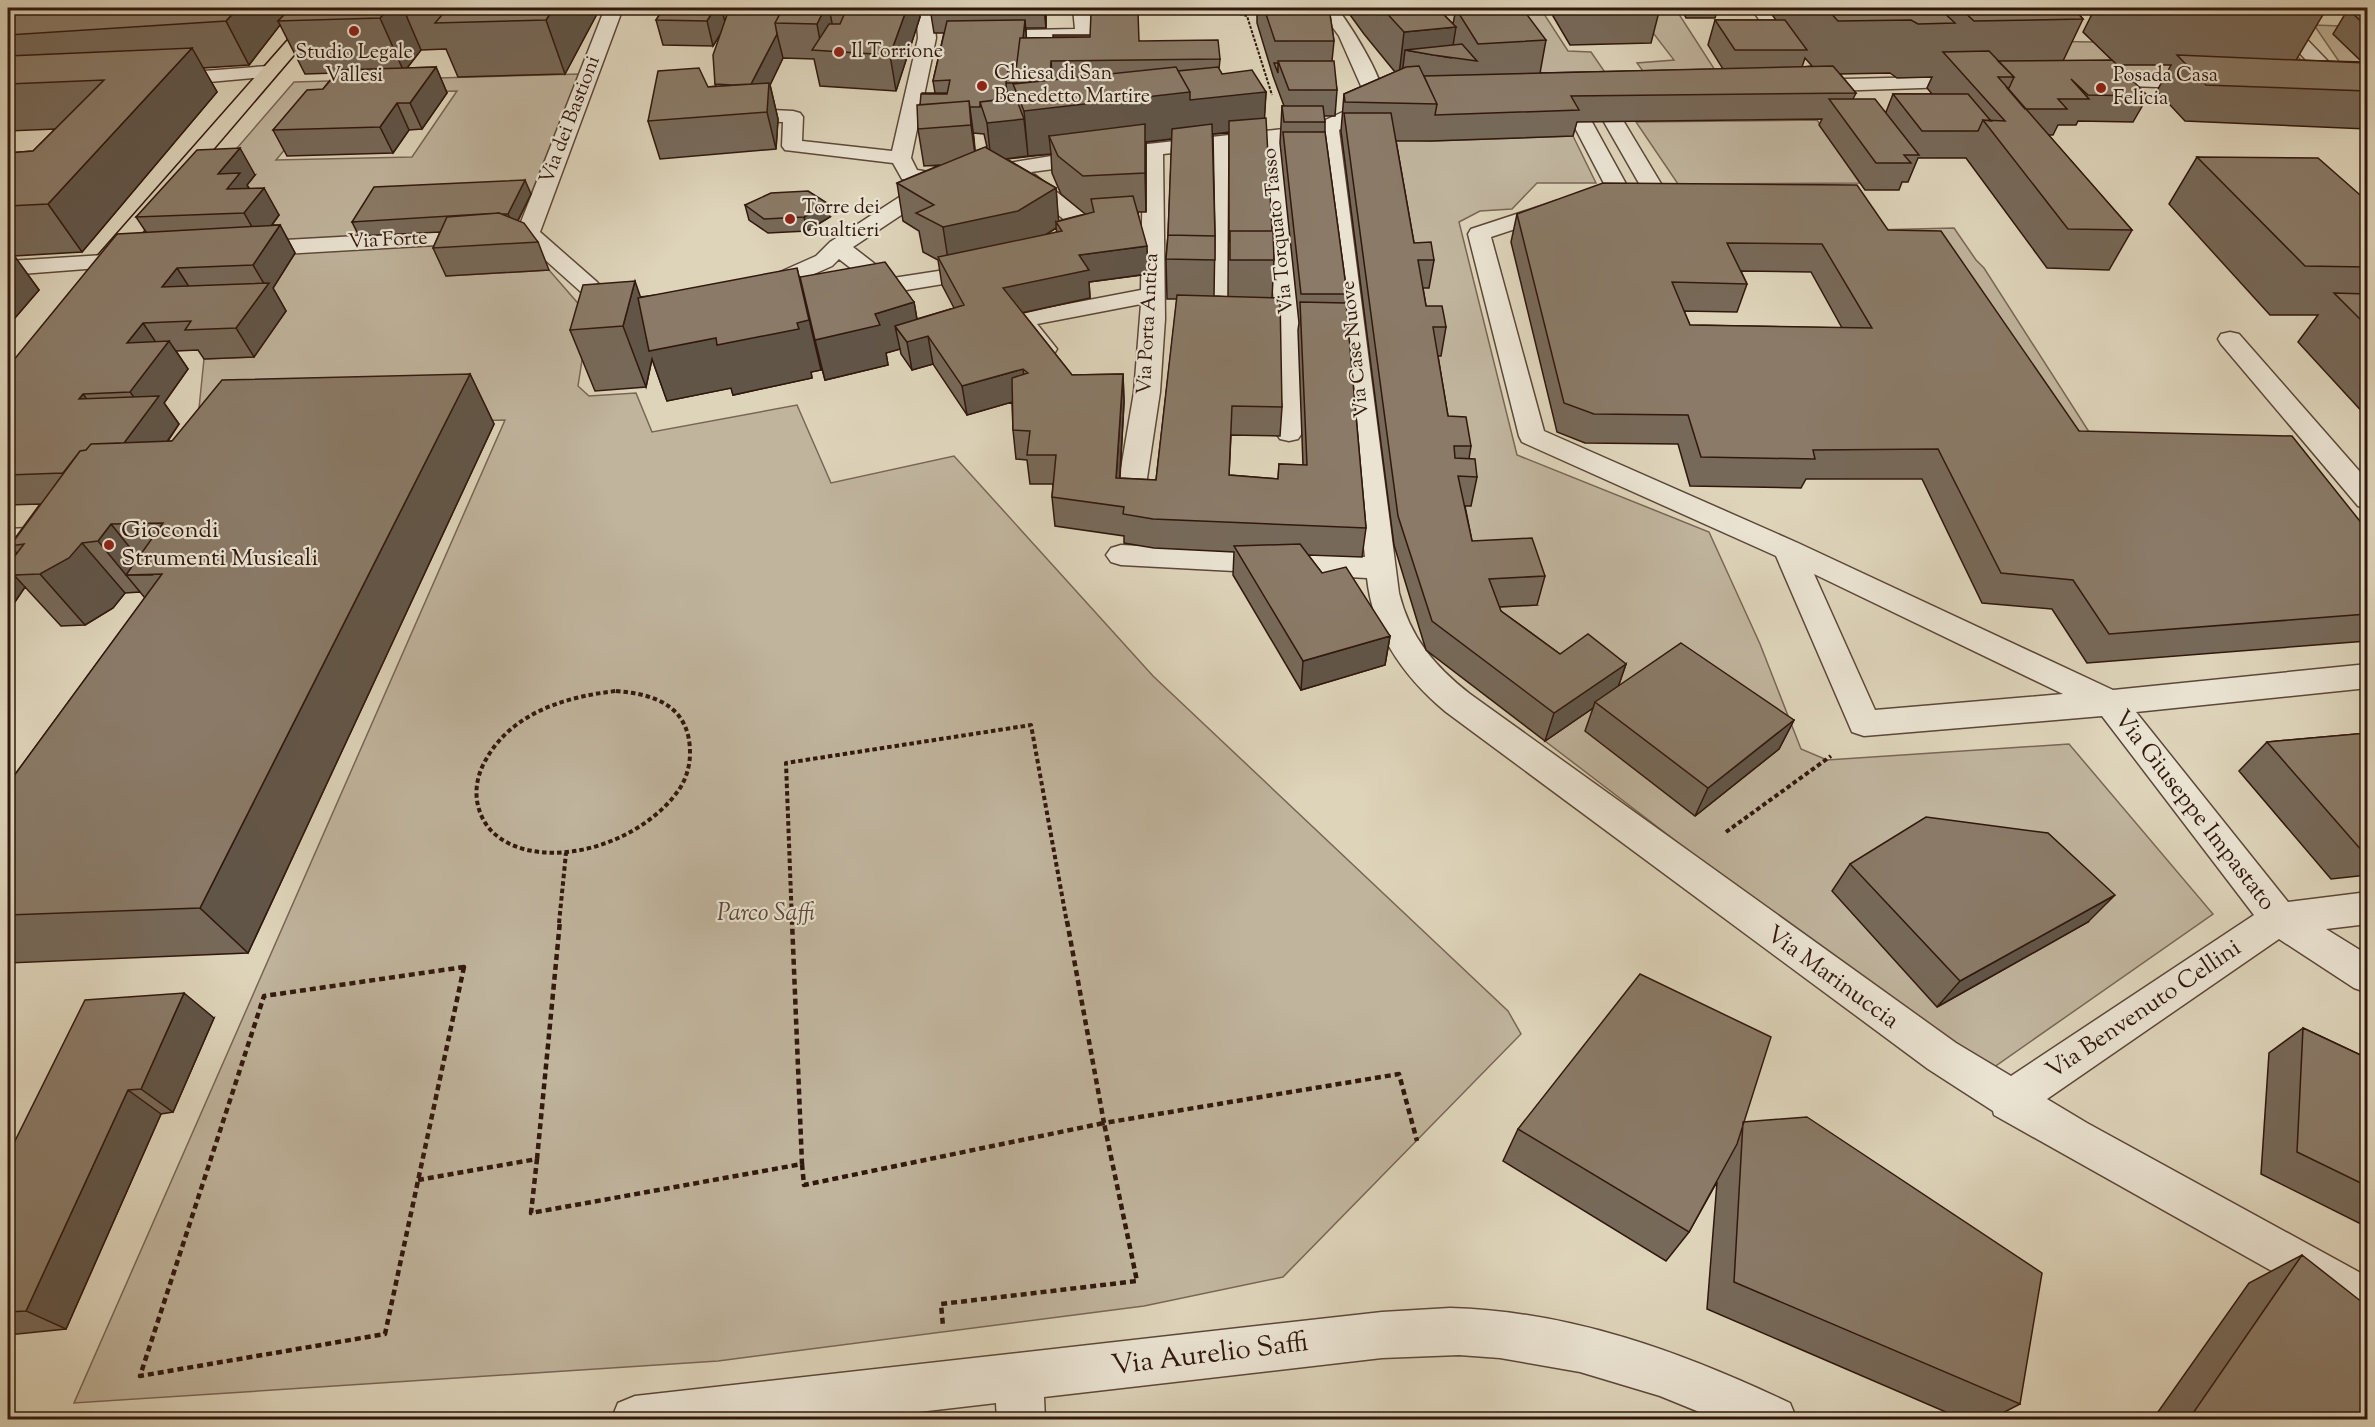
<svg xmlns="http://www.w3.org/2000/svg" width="2375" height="1427" viewBox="0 0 2375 1427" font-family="'Sorts Mill Goudy',serif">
	<rect width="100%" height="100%" fill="#ded4ba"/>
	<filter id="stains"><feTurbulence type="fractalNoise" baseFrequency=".00333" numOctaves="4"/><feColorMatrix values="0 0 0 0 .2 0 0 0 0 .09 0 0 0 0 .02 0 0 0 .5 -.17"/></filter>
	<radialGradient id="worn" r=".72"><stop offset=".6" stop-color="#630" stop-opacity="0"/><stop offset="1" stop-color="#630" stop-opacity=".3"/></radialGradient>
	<path fill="#c0b49d" stroke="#786655" stroke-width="1.5" fill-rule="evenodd" d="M1403,8H1675L1722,81L1651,82L1637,63L1674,60L1637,12L1544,14L1568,51L1591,52L1613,84L1549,85L1519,38L1434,42Z
		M2314,25L2367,27V80L2351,79Z
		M2275,34L2321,80L2057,73L2031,41L2094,42L2117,65Z
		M579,74L531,194L359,236L260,241L212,177L294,82ZM457,91L412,157L276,160L331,94Z
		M1817,120L1860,183L1678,184L1636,122Z
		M1573,136L1596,183H1537L1512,209L1480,211L1459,222L1517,455L1709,532L1760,644L1801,749L1827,760L2069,744L2213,914L1987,1072L1723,877L1545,741L1615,693L1551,683L1482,608L1537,605L1466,570L1388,139L1431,141Z
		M1954,228L1976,260L1984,268L2091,435L2111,461L1876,258L1873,230Z
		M460,244L446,276L549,270L609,339L585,341L578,386L589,396L636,393L652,432L797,405L831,483L954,456L1153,676L1508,1011L1521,1034L1283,1277L1144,1306L718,1361L74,1403L505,420L197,428L204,359L254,357L269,293L295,253Z"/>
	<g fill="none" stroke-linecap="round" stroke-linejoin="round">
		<defs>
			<path id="minor" d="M605,8H623L540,232L597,282L628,319L625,324L616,326L607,324L581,292L523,240L248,256L240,254L237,249L240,244L248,242L519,227Z
				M916,8H933L936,38L911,158L917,170L941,174L1076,152L1320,125L1323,121L1365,102V95L1339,36L1319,8H1337C1349,24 1394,91 1382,109L1339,130L1399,593C1410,637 1434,666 1470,694L1956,1043L2011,1076L2254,915L2102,716L1864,736L1852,732L1776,556L1522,442L1519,436L1468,234L1471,229L1556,201L1564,203L1567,208L1564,213L1491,237L1544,431L1798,543L2113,690L2368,664V688L2136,712L2288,902L2368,892V924L2326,929L2368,955V993L2354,988L2279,939L2047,1099L2087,1123L2368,1277V1325L1994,1115L1993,1111L1928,1069L1446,712C1404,677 1373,634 1367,578L1121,565L1111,562L1106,555L1111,548L1121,545L1365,557L1320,137L1281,141L1300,325L1302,433L1298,439L1289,441L1280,439L1276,433V325L1260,144L1231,147L1235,319L1232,324L1223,326L1214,324L1211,319V149L1163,154L1165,319L1160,392L1144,498L1140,504L1130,507L1120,504L1116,498L1134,392L1141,304L1037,324L1057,349L1054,354C1033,360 1020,336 1009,320L1012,315L1021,313L1141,290L1143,157L1031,172L1085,214L1094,237C1087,247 1066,252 1054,249L1051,244L1054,239L1071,234L1067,222L1016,180L1013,174L945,186L853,247L893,278L984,264L992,266L996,271L992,276L888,293L880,291L839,259L832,266L767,295H751L747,290L751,285L816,256L830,242L921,183L902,179L893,163L785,150L782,146L783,122L733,120L726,118L723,114L726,110L733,108L793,111L800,113L803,117L802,141L892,151L918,38ZM1814,574L2063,694L1875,710Z
				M1073,8H1090L1094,34L1091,38L980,41L971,36L980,31L1075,29Z
				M1751,8H1768L1803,55L1801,59H1787Z
				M2269,19L2289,21L2349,83L2352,87L2349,91H2335L2278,30L2263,28L2260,24Z
				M268,66L275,68L277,72L275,76L165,86L155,80L165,74Z
				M2087,74L2207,77L2217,83L2207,89L2080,84L2077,80Z
				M1973,76L1980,78L1983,82L1980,86L1802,92L1792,86L1802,80Z
				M1582,116L1589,118L1592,122L1631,193L1628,198H1612L1609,193L1572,122L1575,118Z
				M1614,116L1621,118L1624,122L1666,192L1663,197H1647L1644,192L1604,122L1607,118Z
				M104,255L112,257L116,262L112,267L8,275V261Z
				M2230,332L2239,334L2368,481V509L2358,506L2221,344L2218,339L2221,334Z
				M49,527L59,530L64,537L59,544L8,549V529Z
				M1450,1308C1570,1311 1682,1352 1790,1403L1797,1420H1719L1660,1396L1580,1372L1500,1358L1459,1355L1382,1358L1044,1397L1045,1420H997L996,1403L850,1420H611L618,1403L635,1396L1382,1312Z"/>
			<path id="major" d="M316,8H334L110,270H94L90,265L94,260Z"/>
		</defs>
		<use href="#minor" stroke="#5c4738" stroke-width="3"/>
		<use href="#major" stroke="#30180d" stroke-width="3"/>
		<path stroke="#30180d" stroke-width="2" stroke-dasharray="3 1.5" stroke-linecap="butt" d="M1218,8L1247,16L1272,95"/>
		<path stroke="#30180d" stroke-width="4" stroke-dasharray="4.5 3" stroke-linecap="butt" d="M616,691C655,694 690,706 690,753C690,766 686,780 678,791C648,833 584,860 533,851C513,848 491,837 482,817C474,800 475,782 483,765C508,714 563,697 616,691Z
			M1726,832L1831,756
			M559,923L566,853
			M792,923L786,763L1031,725L1067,923"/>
		<path stroke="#30180d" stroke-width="4.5" stroke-dasharray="6 4" stroke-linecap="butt" d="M1067,921L1104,1123L1399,1074L1417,1141
			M464,967L385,1334L140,1376L264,996Z
			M537,1159L560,921
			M802,1164L804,1185L1104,1123L1137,1281L941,1304L943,1326
			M418,1180L537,1159L531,1213L802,1164L792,921"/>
		<use href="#minor" fill="#eae3d2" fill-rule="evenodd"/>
		<use href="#major" fill="#ded4ba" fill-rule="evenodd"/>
	</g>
	<path fill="#776959" stroke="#30180d" stroke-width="1.5" fill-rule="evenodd" d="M8,8H597L598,12L565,74L458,77L446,49L421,50L407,68L436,67L447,93L422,129L409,130L393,153L287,156L273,130L323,89L336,73L305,74L280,25L249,65L203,68L217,92L82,252L14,256L39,290L8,326V153L33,151L55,129L8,131Z
		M664,8H919L920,17L896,91L820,86L814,59L783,58L770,85L778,119L776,149L660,159L648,121L708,87L716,86L715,84L720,35L713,46L663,45L656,20Z
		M930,8H1046V28H1026V38L1139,41L1220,59L1219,69L1222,74L1266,92L1264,118L1272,231L1274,260L1272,298L1282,407L1280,436L1231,435L1229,475L1278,479L1279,464L1303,465L1298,330L1299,323L1280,143L1282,106H1284L1273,76L1257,23V8H1329L1334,41L1332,61L1337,90L1335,116H1324L1325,122V132L1347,294L1346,303L1366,528L1362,557L1308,555L1322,573L1390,636L1385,665L1301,690L1233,575L1234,552L1154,548L1124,543V536L1055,526L1052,497L1053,484H1030L1027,460L1016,459L1013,430L1012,402L967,415L933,364L912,370L901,354L900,349L886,353L888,365L825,380L812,330L821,370L811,372L812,378L733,395L731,388L667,401L652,359L646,387L595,391L570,330L640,297L800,277L914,302L917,319L954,308L942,285L938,260L923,252L919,231L903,221L897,183L940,165L924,166L918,129L919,105L935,93L933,81L944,33H934ZM973,133L984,134L987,147L975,151ZM1229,133L1228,297L1214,296L1215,236L1213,134ZM1172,139L1168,235L1166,259L1167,299H1177L1156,480L1120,478L1124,402L1123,374L1072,375L1023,313L1090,298L1089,282L1148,274L1138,212H1146V142ZM1051,154L1052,173L1061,194L1085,214L1058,221L1056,188L1007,159ZM1056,228L1057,232L1046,235Z
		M1148,8H1211V10H1148Z
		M1345,8H1437L1453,24L1456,9L1546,40L1540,73L1723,69L1708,45L1715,20H1776L1767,8H2316L2324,13L2296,60L2362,62L2333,34L2348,9L2367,10V129L2185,121L2157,91L2171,65H2117L2083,32L2094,10H2075L2083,19L2063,61L2148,96L2133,122L2078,121L2076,125H2058L2053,135H2048L2132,230L2109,270L2047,268L1966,158H1918L1908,182H1902L1899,190H1865L1819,125L1822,119L1577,122L1573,136L1431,141H1396L1414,243L1434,260L1429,288H1423L1426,306L1446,327L1441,356H1438L1448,416L1471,446L1469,459L1477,477L1471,506H1465L1472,541L1545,576L1537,605L1499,607L1501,611L1560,654L1626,664L1618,687L1794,720L1779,749L1695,816L1585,731L1593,708L1545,741L1426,650L1394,545L1341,131L1344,94L1395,72L1364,34ZM1805,58L1812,66L1802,67ZM1890,73L1897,78L1932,77L1927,88L1932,94H1893L1886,112L1853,99L1856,93L1840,74Z
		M1554,8H1660L1651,43L1570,45L1553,16Z
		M1681,8H1718L1715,18H1686Z
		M2197,157L2367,201V417L2298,342L2318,315H2270L2169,204Z
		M255,175L247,185L249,188L279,215L272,225H280L295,253L273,288L286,311L254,357L204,359L198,350L176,351L188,369L164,403L179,424L168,441H172L470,374L494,424L248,953L8,963V784L145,598L140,592L125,593L113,608L85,625L61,626L25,587L8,612V543L10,545L40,504L8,505V367L146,232L136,217Z
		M531,194L518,221L538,242L549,270L446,276L433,248L440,232L359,236L352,222Z
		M745,205L830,217L807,231L768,233L749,220Z
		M1517,214L1888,230L2079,431L2367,530V641L2087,663L2052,609L1982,603L1922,479H1806L1801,488L1690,486L1678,444L1585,443L1557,432L1511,242ZM1741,271L1811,272L1842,328L1690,325L1684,311L1737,312L1747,284Z
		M2367,733V875L2331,879L2239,771L2267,742Z
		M1850,864L2088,922L1937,1007L1832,891Z
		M214,1018L173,1112L161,1114L66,1329L8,1335V1155Z
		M2303,1028L2367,1058V1227L2261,1174L2269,1053Z
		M1744,1121L2020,1404L1991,1419H1962L1707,1309L1717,1182L1689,1232L1666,1261L1503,1161L1518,1129Z
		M2302,1255L2367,1419H2153L2249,1283Z"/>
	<path fill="#615548" stroke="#30180d" stroke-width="1.5" d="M238,8H293L278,21L280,25L249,65L226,21Z
		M389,8H403L421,50L404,72L380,18Z
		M554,8H597L598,12L565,74L546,20Z
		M715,8H721L726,25L713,46L707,21Z
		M825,8H829L835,38L821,46L817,24Z
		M907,8H919L920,17L896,91L890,55Z
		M1044,8H1046V28Z
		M1025,20L1027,45L1017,83Z
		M1456,27L1451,58L1405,50L1402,75L1399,76L1404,32Z
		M777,34L783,58L770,85L778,119L776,149L767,112L750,86Z
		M192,48L217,92L82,252L48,204Z
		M1051,61L1054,97L1190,92H1266L1264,128L1146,142V212L1145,173L1049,136L1051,154L1028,156L1024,111L1049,83Z
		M436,67L447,93L422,129L410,103Z
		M1007,93L1010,119H1024L1028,156L991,161L987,123Z
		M969,101L974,138L976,162L971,125Z
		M397,103L409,130L393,153L380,127Z
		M240,148L255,175L247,185L255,199L264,188L279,215L260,241L244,213L218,174Z
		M525,180L531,194L514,228L508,214Z
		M1056,188L1059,226L1056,222V228L1022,250L949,266L943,227Z
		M827,203L830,217L807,231L804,217Z
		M280,225L295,253L273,288L286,311L254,357L236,328L266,287L253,265Z
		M1147,246L1148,274L1089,282L1090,298L1007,316L1003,288L1079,255Z
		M8,247L39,290L8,326Z
		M177,268L195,296L162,287Z
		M797,268L821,370L811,372L812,378L733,395L731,388L667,401L652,359L646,387L623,326L635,281L656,342L716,338L797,323Z
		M914,302L920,338L928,336L933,364L912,370L907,342L895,326L900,349L886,353L888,365L825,380L815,340L875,314Z
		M143,323L161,350L169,341L188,369L164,403L179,424L126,501L103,471L146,413L130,392L127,343Z
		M1023,369L1026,398L967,415L962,386Z
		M470,374L494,424L248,953L200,908Z
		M1123,374L1124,402L1118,507L1116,478Z
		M83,394L105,423L79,399Z
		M111,524L152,575H126L140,592L98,541Z
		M8,543L34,573L14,575L25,587L8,612Z
		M82,543L125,593L113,608L85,625L40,574Z
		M1390,636L1385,665L1301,690L1303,661Z
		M1626,664L1616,693L1595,702L1593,708L1545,741L1554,713Z
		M1794,720L1779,749L1695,816L1708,788Z
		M2115,895L2088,922L1937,1007L1960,981Z
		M184,993L214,1018L173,1112L141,1089Z
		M128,1090L161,1114L66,1329L26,1311Z"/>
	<path fill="#8a7a67" stroke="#30180d" stroke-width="1.5" fill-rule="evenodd" d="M8,8H238L226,21L8,35Z
		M291,8H389L380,18L278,21Z
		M448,8H554L546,20L435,23Z
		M664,8H715L707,21L656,20Z
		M783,8H825L817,24L775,23Z
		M847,8H907L890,55L812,50L829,24H840Z
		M1264,8H1329L1334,41H1275Z
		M1382,8H1437L1456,27L1404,32Z
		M1489,8H1522L1546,40L1478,44L1456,9Z
		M1576,8H1660L1578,10Z
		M1826,8H1939L1955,23L1918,24L1911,20L1838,21Z
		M1960,8H2073L2083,19L1974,21Z
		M2140,8H2196L2201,12L2145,11Z
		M2258,8H2316L2324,13H2265Z
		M2348,9L2367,10V27Z
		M728,12H781L775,23L777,34L751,84L732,85L715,84L713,55Z
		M1138,12L1139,41L1218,40L1220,59L1051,61L1050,80L1020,83H1006L1008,70H1016L1020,38L1090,37L1091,13Z
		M1025,20L1023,38H1020L1016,70H1008L1006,83L1007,93L1006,97L1004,99L980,102V107H970L969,101L920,105L921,94H947L950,80L933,81L947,21Z
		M1715,20H1785L1807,50H1735Z
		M1053,35H1090V37H1053Z
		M1462,44L1477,61L1433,55L1405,50Z
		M192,48L48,204L8,206V153L33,151L104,80L8,84V56Z
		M1989,51L2014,77H1998L2132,230L2068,229L1983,120L2005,121L1943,52Z
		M2177,55L2367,63V91L2206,85Z
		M2112,60L2148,96L2088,95L2071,79L2089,99H2058L2067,109H2025L2007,88H2009L2014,77L1998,61Z
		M1278,61H1334L1337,90H1289Z
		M1274,63H1278V73Z
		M1419,66L1437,104L1345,102L1344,94L1406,67Z
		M1833,66L1856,93L1571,96L1579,110L1435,115L1437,104L1424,76Z
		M436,67L410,103H397L380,127L273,130L307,90L323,89L339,70Z
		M1176,67L1190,92L1024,111L1013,84Z
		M1218,67L1222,74L1252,70L1266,92L1190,100V92L1178,71Z
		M699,68L708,87L769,83L767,112L648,121L658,71Z
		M922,93H947V94H922Z
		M1893,94H1968L1991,121L1983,120L1978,131H1922Z
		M1016,98L1024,119L987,123L980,102Z
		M1829,99H1875L1919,155H1904L1911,163H1876Z
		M969,101L971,125L918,129L917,105Z
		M1282,106H1323L1325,122H1284Z
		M1344,113H1391L1414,243L1431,242L1434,260H1418L1426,306H1442L1444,316L1446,327H1433L1448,416L1466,417L1471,446H1454L1455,458L1475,459L1477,477L1458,476L1472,541L1532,538L1545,576L1489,579L1501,611L1560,654L1588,634L1626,664L1554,713L1432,621L1398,516Z
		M1266,118L1272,231H1230L1229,242V121Z
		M1145,124V173L1083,176L1058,156L1049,136Z
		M1212,124L1215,236L1168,235L1172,129Z
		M1283,132H1325L1347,294H1301Z
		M985,147L1056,188L1018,211L943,227L916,213L934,205L897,183Z
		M240,148L218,174L240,173L227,189L264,188L244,213L136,217L197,150Z
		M2197,157L2318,158L2367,201V267L2305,266Z
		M525,180L508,214H502L499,213L352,222L374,187Z
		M1603,183L1857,185L1888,230L1941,231L2079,431L2292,436L2367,530V614L2109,634L2073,580L2001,573L1938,449L1813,450L1815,459L1701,457L1688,415L1594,414L1564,403L1517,214ZM1727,243L1822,244L1872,328L1690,325L1672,282L1747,284Z
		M808,191L827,203L804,217L764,219L745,205L771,193Z
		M1133,196L1147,246L1079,255L1089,270L1003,288L1072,375L1123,374L1116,478L1156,480L1177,295L1280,298L1282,407L1232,406L1229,475L1278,479L1279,464L1307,465L1300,302L1346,303L1366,528L1153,519L1123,514L1124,507L1052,497L1056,455H1027L1030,431L1013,430L1012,378L1028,373L1023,369L962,386L928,336L907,342L895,326L964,305L938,257L1062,231L1056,222L1094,212L1091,199Z
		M499,213L524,223L538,242L433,248L447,217Z
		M280,225L253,265L177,268L162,287L269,283L236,328L185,330L191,321L143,323L127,343L169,341L130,392L83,394L79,399L159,396L124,443L91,444L86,450L80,451L63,473L8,475V367L117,234Z
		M1230,231H1273L1274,260H1230Z
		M1168,235L1215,236V260L1166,259Z
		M885,262L914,302L875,314L880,325L815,340L800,277Z
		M797,268L809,320L797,323L799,329L717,345L716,338L649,351L638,298Z
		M635,281L623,326L570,330L583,285Z
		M2334,293L2367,294V326Z
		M470,374L200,908L8,915V784L162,574L126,575L163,523L111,524L98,541L82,543L69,558L40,574L14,575V557L24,544L10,546L80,451L86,450L91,444L172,441L222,380Z
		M1300,544L1322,573L1346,567L1390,636L1303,661L1234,546Z
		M1681,643L1794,720L1708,788L1595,702Z
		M2367,733V852H2363L2267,742Z
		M1926,817L2048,833L2115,895L1960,981L1850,864Z
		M1640,974L1771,1037L1737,1144L1689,1232L1518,1129Z
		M184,993L141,1089L128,1090L26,1311L8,1312V1155L85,1000Z
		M2303,1028L2367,1058V1186L2297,1152Z
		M1807,1117L2042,1273L2020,1404L1734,1282L1743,1122Z
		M2302,1255L2367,1306V1419H2189Z"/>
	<g fill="#8f2418" stroke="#eae3d2" stroke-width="2">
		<circle cx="354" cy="31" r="6"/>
		<circle cx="839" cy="52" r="6"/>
		<circle cx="982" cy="86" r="6"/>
		<circle cx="2101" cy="88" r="6"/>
		<circle cx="790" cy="219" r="6"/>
		<circle cx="109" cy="545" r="6"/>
	</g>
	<g text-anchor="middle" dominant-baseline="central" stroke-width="4.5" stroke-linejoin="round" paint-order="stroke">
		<g font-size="20" fill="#30180d" stroke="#eae3d2" text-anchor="start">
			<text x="851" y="52">Il Torrione</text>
			<text x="354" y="53" text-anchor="middle">Studio Legale<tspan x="354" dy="23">Vallesi</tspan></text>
			<text x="994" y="74">Chiesa di San<tspan x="994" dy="23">Benedetto Martire</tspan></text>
			<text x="2113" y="76">Posada Casa<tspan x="2113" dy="23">Felicia</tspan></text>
			<text x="802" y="208">Torre dei<tspan x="802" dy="23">Gualtieri</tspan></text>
		</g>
		<g font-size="20" fill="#30180d" stroke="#eae3d2">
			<text transform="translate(571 120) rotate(-69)">Via dei Bastioni</text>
			<text transform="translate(1279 231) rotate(-96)">Via Torquato Tasso</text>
			<text transform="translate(388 241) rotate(-3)">Via Forte</text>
			<text transform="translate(1149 324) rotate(-87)">Via Porta Antica</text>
			<text transform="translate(1356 349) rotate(-96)">Via Case Nuove</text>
		</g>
		<g font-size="24" fill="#30180d" stroke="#eae3d2" text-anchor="start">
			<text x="121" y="531">Giocondi<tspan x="121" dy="28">Strumenti Musicali</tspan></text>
		</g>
		<g font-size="24" fill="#30180d" stroke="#eae3d2">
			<text transform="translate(2194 811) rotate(52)">Via Giuseppe Impastato</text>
			<text transform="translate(1832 978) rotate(36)">Via Marinuccia</text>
			<text transform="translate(2144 1010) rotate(-34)">Via Benvenuto Cellini</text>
		</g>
		<g font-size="24" font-style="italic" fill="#5b4738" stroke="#eae3d2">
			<text x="766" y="914">Parco Saffi</text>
		</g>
		<g font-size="28" fill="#30180d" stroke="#eae3d2">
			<text transform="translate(1210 1355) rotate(-7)">Via Aurelio Saffi</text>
		</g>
	</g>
	<rect width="2375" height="1427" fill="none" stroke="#ded4ba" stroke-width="30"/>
	<rect x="9" y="9" width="2357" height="1409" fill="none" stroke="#30180d" stroke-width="3"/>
	<rect x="15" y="15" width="2345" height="1397" fill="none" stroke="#30180d" stroke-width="1.5"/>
	<rect width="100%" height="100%" filter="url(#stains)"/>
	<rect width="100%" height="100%" fill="url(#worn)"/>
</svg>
